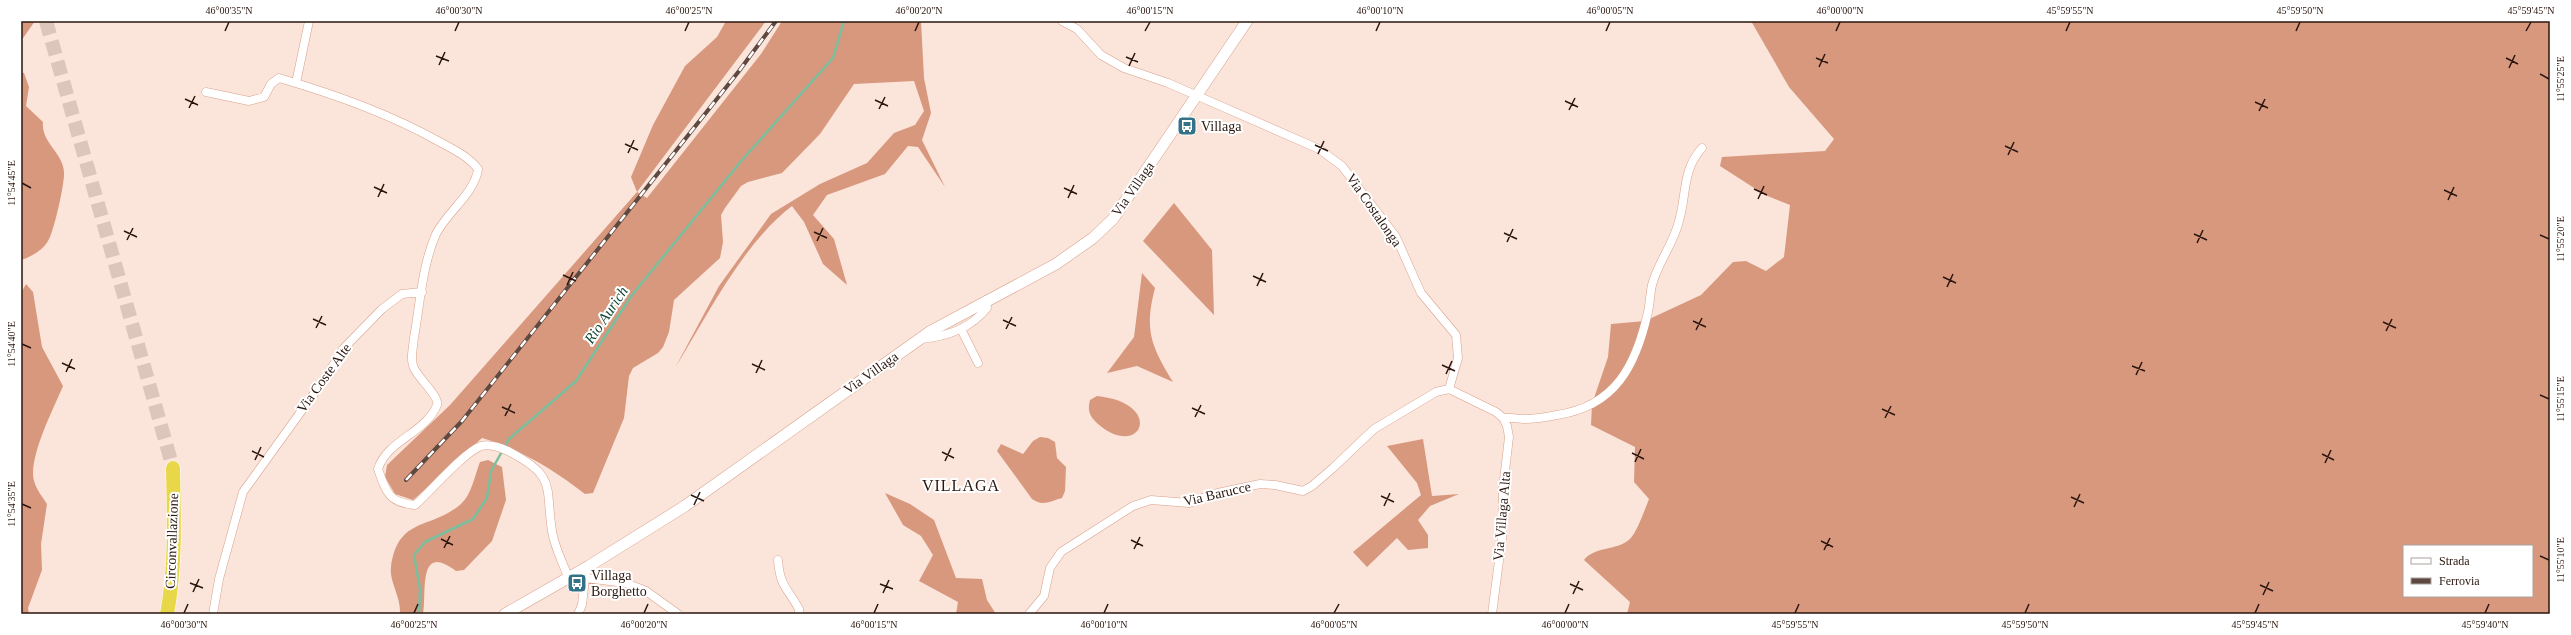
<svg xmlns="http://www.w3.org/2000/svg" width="2571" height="635" viewBox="0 0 2571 635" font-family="'Times New Roman',serif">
	<rect width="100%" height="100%" fill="#fbe4da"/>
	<path fill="#d8987e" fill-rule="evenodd" d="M21,21H35L21,41Z
		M726,21H766L637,192L647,198L761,54L782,21H921L924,78L931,113L922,140L945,187L918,147L908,146L885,174L827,195L813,215L834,239L847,285L823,264L804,222L792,206C743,243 707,316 675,368L719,286L771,214L820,184L867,163L894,133L915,125L924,111L914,81L854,84L820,134L782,173L748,182L741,186L725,208L721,215L723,242L720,258L674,300L669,332L663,347L658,353L633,368L629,376L624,418L593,493L585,494C554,470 520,449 482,438L413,500L395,494L385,477L387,465L450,405L637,192L631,177L653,125L685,66L717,37Z
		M1751,21H2550V614H1627L1630,602L1584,560C1595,546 1617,551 1630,539C1637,532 1645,509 1649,499L1634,482L1635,447L1591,425L1592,404L1608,357L1611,324L1645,321L1701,295L1733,262L1746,261L1766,271L1784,257L1790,205L1765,195L1720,166L1722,157L1825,151L1834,139L1789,87ZM2404,546H2532V596H2404Z
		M21,72L24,73L29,87L26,106L43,122C41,143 63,152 64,172C65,182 54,232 48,241C43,250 31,257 21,260Z
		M1174,203L1212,250L1214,315L1143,241Z
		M1142,273L1155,288C1144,330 1151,346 1173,382L1137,366L1107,373L1134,337Z
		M26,284L33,292L42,347L63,386C53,410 33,448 33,474C33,485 41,495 47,504L41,544L42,570L28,608L29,614H21V293Z
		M1097,396C1166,403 1141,461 1098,424C1090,417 1087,411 1090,400Z
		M1040,437L1048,438L1055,442L1057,458L1066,467L1065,491L1062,498C1050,501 1043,507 1032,499L997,451L1001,444L1023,454L1033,441Z
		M1423,439L1432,496L1459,494L1430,506L1418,520L1428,535V548L1408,550L1397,538L1367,567L1353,552L1421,495L1417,483L1387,446Z
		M488,460L502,467L506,500L492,541L464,570L456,571C417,541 427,593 423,614H400C401,596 389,582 391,567C398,516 431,530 461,504C472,494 475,474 480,462Z
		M885,493L910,504L934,520L956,578L982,579L987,600L996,614H956L958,602L919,581L933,555L921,536L903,525Z"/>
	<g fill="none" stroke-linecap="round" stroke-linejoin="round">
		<path stroke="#7abf9d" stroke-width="2.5" d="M419,614L420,589L414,555L425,542L473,519L487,498L491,471L509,439L576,381L632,295L742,160L833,58L844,21"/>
		<path stroke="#dcc5bb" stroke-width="14" stroke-dasharray="14 7" stroke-linecap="butt" d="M46,21L173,468"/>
		<defs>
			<path id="street" d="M1062,21L1077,29L1101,55L1124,68L1168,83L1319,149L1342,166L1396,237L1421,293L1456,335L1458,358L1449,389
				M296,83L309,21
				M206,92L249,101L264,97L271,84L279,78C334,94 388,113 438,141C453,149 468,156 478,169C475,193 447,212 436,234C422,266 420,304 414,338C413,347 410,360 414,368C418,378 440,397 437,405C426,433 387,440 378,469C386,492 389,503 415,505C431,491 463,453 481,446C491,443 502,448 510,452C557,477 545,486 552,531C554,546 563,563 568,577
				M961,329L978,363
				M920,339C946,337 970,329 987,308L986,300
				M1449,389L1496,412L1503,418L1507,426L1509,437L1503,488L1502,538L1492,614
				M1503,418C1511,417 1517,419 1524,419C1535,419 1547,417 1557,415C1616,406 1636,365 1648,312C1650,303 1650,294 1652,285C1658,262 1674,243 1679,221C1687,193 1682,170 1702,148
				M778,560C780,587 787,587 799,609V614
				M589,566L585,578L626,583L646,591L678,614
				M213,614L219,579L243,492L326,377L343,349L382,309L402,294L422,292
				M578,614L582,605L585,578
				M1029,614L1044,596L1050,568L1061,552L1133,506L1151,500L1189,503L1213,494L1260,484L1275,485L1303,491L1312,486L1333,468L1374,429L1436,392L1449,389"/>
			<path id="secondary" d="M505,614L589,566L685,506L931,331L1056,264L1093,238L1113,219L1247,21"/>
			<path id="highway" d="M167,614C176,566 174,517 173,468"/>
		</defs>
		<use href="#street" stroke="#d8a18b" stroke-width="9"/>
		<use href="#secondary" stroke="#d8a18b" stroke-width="12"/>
		<use href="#highway" stroke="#fff" stroke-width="15"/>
		<use href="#street" stroke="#fff" stroke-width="8"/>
		<use href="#secondary" stroke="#fff" stroke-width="11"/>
		<use href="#highway" stroke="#e8d748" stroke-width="14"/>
		<defs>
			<path id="rail" d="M406,480L462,421L739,71L776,21"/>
		</defs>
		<use href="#rail" stroke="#5e4941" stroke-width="4"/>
		<use href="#rail" stroke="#fff" stroke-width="2.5" stroke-dasharray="8" stroke-linecap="butt"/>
	</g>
	<path fill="none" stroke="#2a160e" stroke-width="1.5" d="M225,31L229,22M455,31L459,22M685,31L689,22M915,31L919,22M1145,31L1150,22M1376,31L1380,22M1606,31L1610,22M1836,31L1840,22M2066,31L2070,22M2296,31L2300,22M2526,31L2531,22M436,56L449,61M1126,57L1138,62M1816,58L1828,63M2506,58L2518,64M439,65L445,52M1129,66L1135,53M1819,67L1825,54M2509,68L2515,55M2540,74L2549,79M185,99L198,105M875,100L888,106M1565,101L1578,107M2255,102L2268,108M189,108L195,96M879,109L885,97M1569,110L1575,98M2259,111L2265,99M625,144L638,150M1315,145L1328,151M2005,146L2018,152M628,153L634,140M1318,154L1324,141M2008,155L2014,142M22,183L31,188M374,187L387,193M1064,188L1077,194M1754,189L1767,195M2444,190L2457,196M378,197L384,184M1068,198L1074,185M1758,199L1764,186M2448,200L2454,187M124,231L137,237M814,232L827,238M1504,233L1517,239M2194,234L2207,240M2540,235L2549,239M127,240L133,228M817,241L823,228M1507,242L1513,229M2197,243L2203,230M563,275L576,281M1253,276L1266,282M1943,277L1956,283M567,285L573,272M1257,286L1263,273M1947,287L1953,274M313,319L326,325M1003,320L1016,326M1693,321L1706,327M2383,322L2396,328M316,328L322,316M1006,329L1012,317M1696,330L1702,318M2386,331L2392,319M22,344L31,348M62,363L75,369M752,364L765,370M1442,365L1455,371M2132,366L2145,371M66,372L72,359M756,373L762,360M1446,374L1452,361M2136,375L2142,362M2540,395L2549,399M502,407L515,413M1192,408L1205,414M1882,409L1895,415M505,416L511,404M1195,417L1201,405M1885,418L1891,406M252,451L264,457M942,452L954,458M1632,453L1644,459M2322,454L2334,460M255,460L261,447M945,461L951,448M1635,462L1641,449M2325,463L2331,450M691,495L704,501M1381,496L1394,502M2071,497L2084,503M22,504L31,508M694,505L700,492M1384,506L1390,493M2074,507L2080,494M441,539L453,545M1131,540L1143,546M1821,541L1833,547M444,548L450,536M1134,549L1140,537M1824,550L1830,538M2540,556L2549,560M190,583L203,588M880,584L893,589M1570,584L1583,590M2260,585L2273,591M193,592L199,579M883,593L889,580M1573,594L1579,581M2263,595L2269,582M184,613L188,604M414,613L418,604M644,613L648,604M874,613L878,604M1104,613L1108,604M1334,613L1339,604M1565,613L1569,604M1795,613L1799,604M2025,613L2029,604M2255,613L2259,604M2485,613L2489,604"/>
	<defs>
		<symbol id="bus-square" viewBox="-11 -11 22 22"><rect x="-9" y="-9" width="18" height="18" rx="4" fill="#337287" stroke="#fff"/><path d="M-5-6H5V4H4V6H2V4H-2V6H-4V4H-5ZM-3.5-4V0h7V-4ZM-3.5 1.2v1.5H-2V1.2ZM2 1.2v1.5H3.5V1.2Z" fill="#fff"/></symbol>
	</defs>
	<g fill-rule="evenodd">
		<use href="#bus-square" x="1176" y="115" width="22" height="22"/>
		<use href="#bus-square" x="566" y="572" width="22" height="22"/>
	</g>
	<g text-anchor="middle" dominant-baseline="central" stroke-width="4" stroke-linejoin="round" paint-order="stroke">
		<g font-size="14" fill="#2a160e" stroke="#fff" text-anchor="start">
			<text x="1201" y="126">Villaga</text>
			<text x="591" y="575">Villaga<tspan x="591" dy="16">Borghetto</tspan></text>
		</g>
		<g font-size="14" fill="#2a160e" stroke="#fff">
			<text transform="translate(1133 189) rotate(-55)">Via Villaga</text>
			<text transform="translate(1374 210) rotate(55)">Via Costalonga</text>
			<text transform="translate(871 373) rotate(-35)">Via Villaga</text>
			<text transform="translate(324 378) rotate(-54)">Via Coste Alte</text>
			<text transform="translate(1217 494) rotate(-13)">Via Barucce</text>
			<text transform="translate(1502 516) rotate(-85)">Via Villaga Alta</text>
			<text transform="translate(172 541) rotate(-88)">Circonvallazione</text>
		</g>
		<g font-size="15" font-style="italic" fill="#0e4731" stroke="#fff">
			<text transform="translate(606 315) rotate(-56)">Rio Aurich</text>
		</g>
		<g font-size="16" letter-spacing="1" fill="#2a160e" stroke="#fff">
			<text x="961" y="485">VILLAGA</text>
		</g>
	</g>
	<rect width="2571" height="635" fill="none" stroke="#ffffff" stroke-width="44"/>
	<rect x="2403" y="545" width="130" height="52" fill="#ffffff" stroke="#aaa29f"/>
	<rect x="2411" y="558" width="20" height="6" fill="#ffffff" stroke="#aaa29f"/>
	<text x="2439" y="565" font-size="12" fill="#2a160e">Strada</text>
	<rect x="2411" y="578" width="20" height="6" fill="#5e4941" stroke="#aaa29f"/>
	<text x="2439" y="585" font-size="12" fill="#2a160e">Ferrovia</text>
	<rect x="22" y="22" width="2527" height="591" fill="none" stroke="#2a160e" stroke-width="1.5"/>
	<g font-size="10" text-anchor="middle" fill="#2a160e">
		<text x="229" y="14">46°00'35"N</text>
		<text x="459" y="14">46°00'30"N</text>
		<text x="689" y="14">46°00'25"N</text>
		<text x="919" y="14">46°00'20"N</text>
		<text x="1150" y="14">46°00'15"N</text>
		<text x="1380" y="14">46°00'10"N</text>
		<text x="1610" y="14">46°00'05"N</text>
		<text x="1840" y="14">46°00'00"N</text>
		<text x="2070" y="14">45°59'55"N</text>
		<text x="2300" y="14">45°59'50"N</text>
		<text x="2531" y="14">45°59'45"N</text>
		<text transform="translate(2560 79) rotate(-90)" y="4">11°55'25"E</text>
		<text transform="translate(11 183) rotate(-90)" y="4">11°54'45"E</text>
		<text transform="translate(2560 239) rotate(-90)" y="4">11°55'20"E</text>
		<text transform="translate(11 344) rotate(-90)" y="4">11°54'40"E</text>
		<text transform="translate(2560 399) rotate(-90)" y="4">11°55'15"E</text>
		<text transform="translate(11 504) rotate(-90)" y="4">11°54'35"E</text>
		<text transform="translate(2560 560) rotate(-90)" y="4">11°55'10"E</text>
		<text x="184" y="628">46°00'30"N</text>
		<text x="414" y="628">46°00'25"N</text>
		<text x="644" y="628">46°00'20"N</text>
		<text x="874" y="628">46°00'15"N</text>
		<text x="1104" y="628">46°00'10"N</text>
		<text x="1334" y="628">46°00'05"N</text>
		<text x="1565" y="628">46°00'00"N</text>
		<text x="1795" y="628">45°59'55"N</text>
		<text x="2025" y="628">45°59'50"N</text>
		<text x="2255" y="628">45°59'45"N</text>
		<text x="2485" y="628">45°59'40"N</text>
	</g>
</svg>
